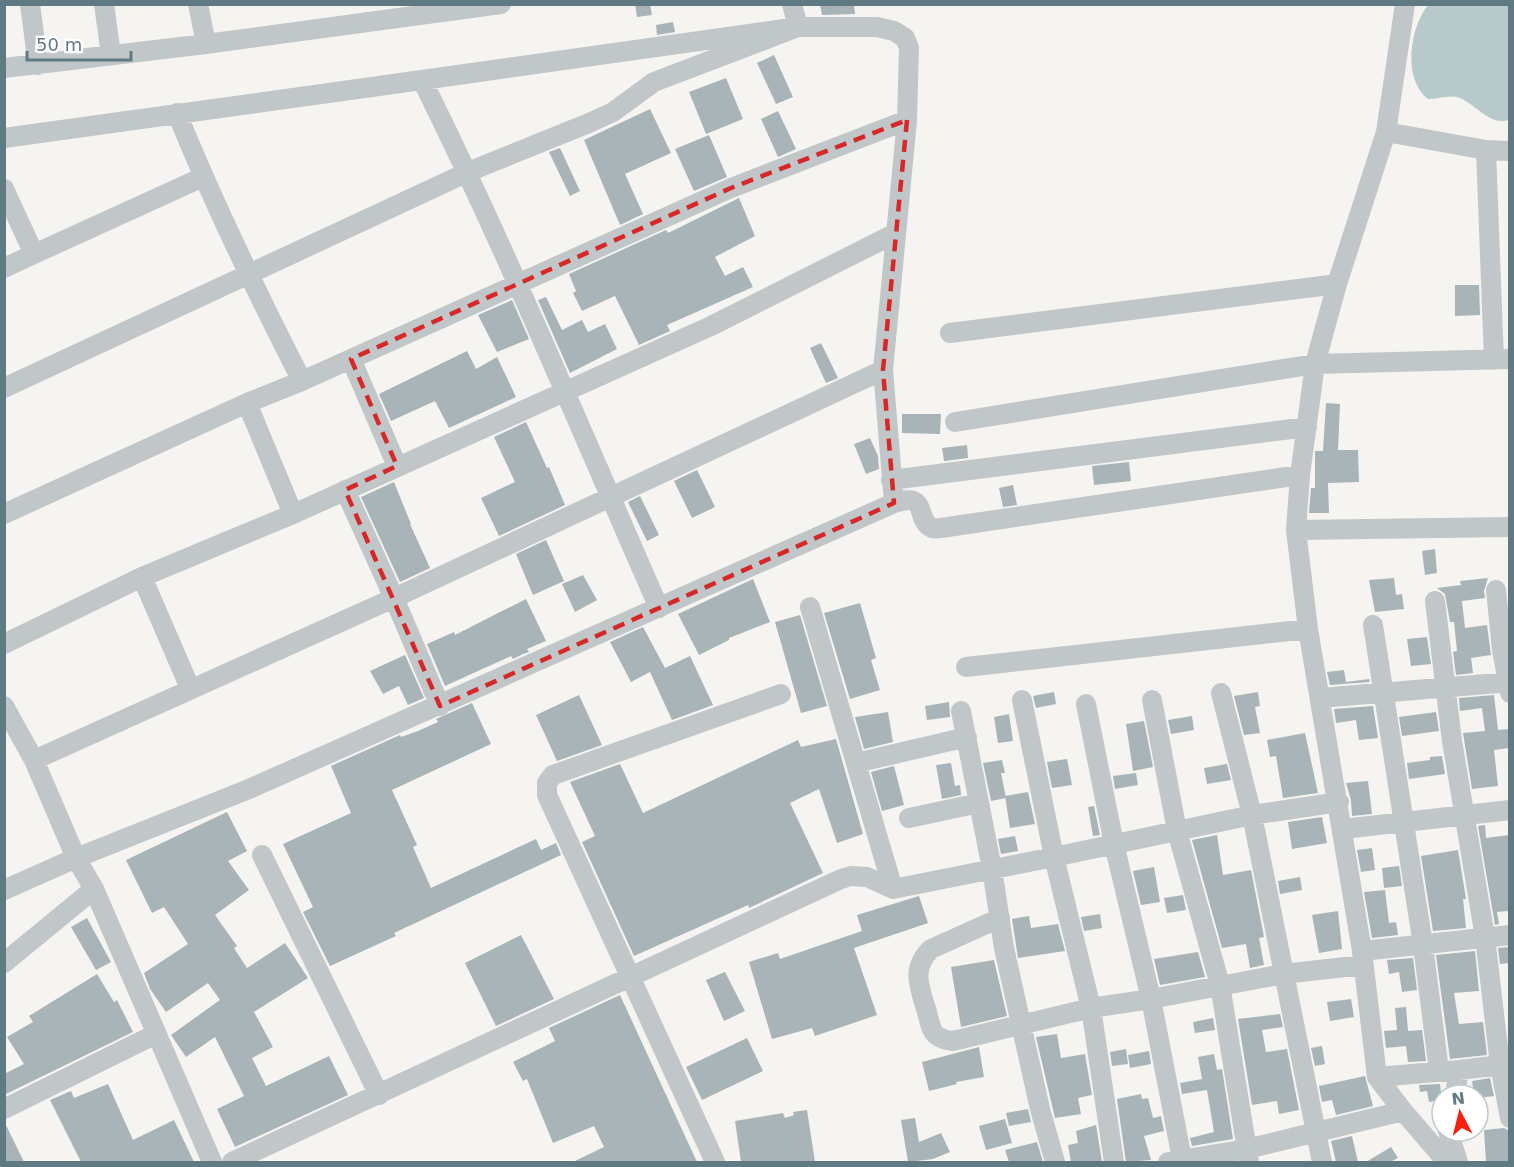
<svg xmlns="http://www.w3.org/2000/svg" width="1514" height="1167" viewBox="0 0 1514 1167" font-family="'DejaVu Sans',sans-serif">
	<rect width="100%" height="100%" fill="#f5f4f0"/>
	<path fill="#b7c9cb" d="M1428,5H1509V120C1488,126 1476,103 1457,97C1448,95 1437,99 1428,99C1402,79 1410,27 1428,5Z"/>
	<path fill="#a9b4b8" d="M635,4H650L652,15L637,17Z
		M820,4H854L855,14L822,15Z
		M673,22L675,32L657,35L656,25Z
		M774,55L793,97L776,104L757,63Z
		M726,78L743,119L706,134L689,92Z
		M650,109L671,153L625,174L643,214L620,225L584,140Z
		M778,111L796,149L778,157L761,119Z
		M709,135L727,177L694,191L675,149Z
		M560,148L580,191L570,196L549,152Z
		M739,198L755,236L715,257L725,276L743,267L753,287L667,325L670,331L639,345L615,296L582,311L573,293L576,291L569,274L666,230L668,233Z
		M1455,285H1479L1480,315L1455,316Z
		M546,297L562,330L582,320L588,332L605,324L617,349L570,373L538,300Z
		M512,300L529,339L497,352L478,315Z
		M821,343L838,378L826,383L810,348Z
		M467,351L476,369L497,357L516,397L449,428L435,401L391,421L379,394Z
		M1326,403L1340,404L1338,450H1358L1359,482L1328,483L1329,513H1309L1311,488H1315V451H1323Z
		M902,414H941L940,434L902,433Z
		M526,422L547,468L549,467L565,505L499,536L481,498L515,482L494,437Z
		M870,438L878,456L879,469L866,474L854,444Z
		M967,445L968,458L944,461L942,448Z
		M1129,462L1131,481L1094,485L1092,466Z
		M697,470L715,507L692,518L674,481Z
		M394,482L411,524H410L430,568L400,582L361,497Z
		M1013,485L1017,505L1003,507L999,488Z
		M640,496L659,535L647,541L628,502Z
		M546,540L564,581L533,595L516,554Z
		M1435,549L1437,573L1425,575L1422,551Z
		M583,575L597,600L575,612L562,584Z
		M1394,578L1396,595L1402,594L1404,609L1375,612L1369,580Z
		M1488,578L1484,591L1485,598L1462,601L1465,628L1487,625L1491,655L1471,658L1473,673L1456,675L1453,652L1457,651L1454,622H1450L1445,594L1437,588L1461,585L1460,581Z
		M753,579L770,622L729,638V640L699,655L678,614Z
		M526,599L546,641L527,649L529,652L523,654L513,659L511,656L445,686L427,644L454,632L455,635Z
		M860,603L876,658L871,660L880,690L850,699L824,613Z
		M800,615L827,706L801,713L775,622Z
		M643,627L665,668L690,656L713,705L672,720L650,672L631,682L610,642Z
		M1427,637L1431,664L1411,666L1407,639Z
		M405,655L424,698L408,705L399,686L383,694L370,671Z
		M1344,670L1346,682L1369,679L1370,682L1330,685L1327,672Z
		M1054,692L1056,704L1036,708L1033,696Z
		M1258,692L1260,706L1255,707L1260,733L1244,735L1234,696Z
		M579,695L602,745L557,761L536,715Z
		M1494,695L1498,730L1509,729V748L1494,750L1498,786L1472,789L1463,733L1485,731L1482,708L1460,711L1459,698Z
		M949,702L950,717L927,720L925,706Z
		M472,703L491,744L392,790L417,845L413,847L431,888L536,839L541,850L556,843L561,855L394,933L396,936L330,966L303,912L313,907L283,844L351,813L331,766L400,735L401,737L418,731L438,722L436,719Z
		M1373,706L1378,738L1359,740L1356,720L1336,723L1334,709Z
		M888,712L893,742L864,749L855,717Z
		M1436,712L1439,731L1402,736L1399,717Z
		M1009,714L1013,741L998,743L994,717Z
		M1192,716L1194,730L1171,734L1168,720Z
		M1144,721L1153,767L1133,771L1126,724Z
		M1305,733L1318,793L1283,798L1276,756L1270,757L1267,740Z
		M836,739L863,834L837,843L819,789L790,803L823,873L749,908L748,905L634,956L582,842L595,836L570,782L620,764L643,813L798,740L801,747Z
		M1442,756L1445,774L1409,779L1407,763L1430,760V757Z
		M1067,759L1072,785L1052,788L1047,762Z
		M1002,760L1005,773H1001L1006,798L991,801L983,763Z
		M951,763L955,786L960,785L961,795L942,799L936,765Z
		M1227,764L1231,780L1207,784L1204,768Z
		M894,766L904,805L882,811L871,772Z
		M1136,773L1138,785L1115,789L1113,776Z
		M1368,781L1372,814L1352,816L1351,800L1346,783Z
		M1028,792L1035,824L1010,828L1005,796Z
		M1094,806L1100,835L1093,836L1088,807Z
		M227,812L247,851L228,861L249,890L215,915L237,946L234,948L247,968L285,943L308,978L254,1012L273,1047L252,1058L266,1086L329,1056L348,1095L235,1147L217,1109L244,1096L215,1037L186,1057L171,1035L220,1000L208,983L166,1012L150,989L144,973L188,944L164,907L152,913L126,860Z
		M1322,817L1327,843L1292,849L1288,822Z
		M1485,825L1486,838L1509,835V911L1497,912L1499,924L1495,925L1478,826Z
		M1217,835L1223,875L1251,870L1264,937L1259,938L1264,965L1250,968L1246,944L1222,948L1192,840Z
		M1015,836L1018,851L1001,854L998,839Z
		M1372,848L1375,870L1361,872L1357,850Z
		M1458,850L1466,899H1463L1466,928L1433,931L1421,856Z
		M1399,866L1402,886L1384,888L1382,868Z
		M1154,867L1160,902L1141,905L1133,871Z
		M1300,877L1302,890L1280,894L1278,881Z
		M1385,890L1389,923L1396,922L1398,935L1372,938L1364,892Z
		M1183,895L1186,910L1167,913L1164,898Z
		M919,896L928,923L854,948L877,1015L815,1036L812,1028L772,1039L749,962L778,953L780,959L862,931L857,915Z
		M1338,911L1342,949L1319,953L1312,915Z
		M1100,914L1102,928L1084,931L1081,917Z
		M1029,916L1031,928L1058,924L1065,951L1018,958L1012,919Z
		M87,918L111,962L96,970L71,927Z
		M521,935L554,999L496,1026L465,963Z
		M1509,947V963L1500,964L1498,948Z
		M1475,951L1479,991L1454,993L1459,1024L1483,1022L1487,1055L1450,1059L1436,955Z
		M1198,952L1205,977L1160,985L1154,959Z
		M1413,958L1417,990L1402,992L1399,972L1389,974L1387,960Z
		M994,960L1007,1016L961,1027L951,967Z
		M725,972L745,1011L724,1021L706,980Z
		M97,974L114,1002L117,1000L133,1032L4,1095V1074L24,1064L7,1037L33,1022L29,1016Z
		M620,995L697,1162H573L604,1147L594,1126L553,1143L527,1079L523,1081L513,1062L555,1041L549,1028Z
		M1351,999L1354,1017L1330,1021L1327,1002Z
		M1406,1007L1408,1031L1422,1030L1426,1061L1408,1062L1406,1046L1386,1048L1384,1031L1397,1030L1395,1008Z
		M1280,1014L1283,1027L1262,1030L1266,1052L1287,1049L1299,1110L1279,1114L1277,1101L1252,1105L1238,1019Z
		M1213,1018L1215,1030L1195,1033L1193,1022Z
		M1057,1034L1061,1058L1085,1054L1092,1095L1078,1098L1081,1114L1055,1118L1036,1037Z
		M747,1038L763,1071L702,1100L686,1067Z
		M1322,1046L1325,1064L1315,1066L1311,1048Z
		M979,1047L984,1077L956,1082L957,1084L929,1091L922,1062Z
		M1126,1049L1128,1064L1112,1066L1110,1052Z
		M1149,1051L1151,1064L1130,1068L1128,1055Z
		M1214,1054L1217,1070L1222,1069L1233,1139L1192,1146L1190,1138L1214,1132L1207,1090L1182,1094L1180,1083L1202,1079L1198,1057Z
		M1365,1076L1373,1106L1336,1115L1332,1100L1322,1102L1319,1086Z
		M1490,1078L1494,1096L1478,1098V1095H1474L1472,1081Z
		M108,1084L133,1140L174,1120L194,1162H81L50,1100L71,1091L74,1098Z
		M1440,1084L1442,1100L1429,1102L1427,1091L1420,1092L1419,1085Z
		M1141,1094L1142,1099L1148,1098L1153,1118L1161,1116L1164,1131L1144,1136L1151,1160L1126,1162L1117,1099Z
		M1028,1109L1031,1122L1009,1126L1006,1113Z
		M807,1110L815,1162H741L735,1121L783,1113L785,1118L794,1115L793,1112Z
		M915,1118L919,1142L941,1133L950,1152L933,1159L908,1162L901,1120Z
		M1005,1119L1012,1143L986,1150L979,1126Z
		M4,1121L24,1162H4Z
		M1096,1125L1102,1162H1071L1068,1145L1078,1143L1076,1131Z
		M1504,1128L1508,1130L1509,1162H1486L1484,1130Z
		M1352,1136L1358,1162H1336L1331,1141Z
		M1037,1142L1043,1162H1009L1005,1150Z
		M1391,1147L1398,1158L1390,1162H1366Z"/>
	<g fill="none" stroke-linecap="round" stroke-linejoin="round">
		<path stroke="#c1c6c9" stroke-width="20" d="M30,4L38,65
			M104,4L111,55
			M198,4L206,44
			M1405,4L1386,132L1337,284L1315,364L1300,475L1296,530L1308,629L1362,951L1377,1077L1403,1111L1447,1162
			M4,68L206,44L501,4
			M422,80L798,27H877L894,31L905,38L909,48L907,120L883,370L894,503C930,491 914,520 932,528C935,529 938,528 941,528L1300,475
			M177,113C214,205 257,293 302,381
			M1386,132L1486,150L1510,151
			M4,138L422,80C508,253 581,431 659,608
			M1486,150L1494,360
			M4,189L34,254L4,268
			M34,254L203,177
			M950,333L1337,284
			M351,359L397,466
			M4,388L468,172L589,123L613,112L654,82L798,27L792,4
			M247,403L293,514
			M955,422L1315,364L1510,359
			M891,480L1307,427
			M345,490L394,598L440,706
			M4,514L247,403L302,381L731,188L907,120
			M1296,530L1510,527
			M142,577L190,688
			M1496,590L1502,650L1510,693
			M1435,601L1452,741L1485,937L1500,1065L1510,1118
			M810,607L893,889
			M1373,625L1423,945L1439,1071
			M4,644L142,577L293,514L711,326L896,233
			M966,667L1308,629
			M1221,693L1252,815L1322,1162
			M1320,698L1510,682
			M1022,700L1054,857L1091,1008L1114,1162
			M1152,700L1177,831L1220,985L1249,1162
			M1086,704L1114,844L1151,999L1182,1159
			M4,706L34,760L76,858L94,889L212,1162
			M961,711L992,869L1004,948L1040,1109L1055,1162
			M34,760L394,598L883,370
			M856,763L967,737
			M909,818L979,803
			M1343,829L1510,810
			M262,855L379,1095
			M4,890L76,858L249,789L894,503
			M1000,918L931,949C910,969 920,988 927,1012C929,1019 930,1029 935,1034C940,1039 946,1040 953,1041L1091,1008L1151,999L1283,974L1363,965
			M1362,951L1510,935
			M4,963L94,889
			M1377,1077L1459,1070L1510,1064
			M1455,1095L1459,1070
			M4,1109L156,1034
			M1448,1131L1458,1162
			M232,1162L841,879L851,876L867,877L893,889L1054,857L1252,815L1339,802
			M715,1162L547,795V783L553,775L781,694
			M1168,1162L1247,1149L1403,1111"/>
	</g>
	<path fill="none" stroke="#d62828" stroke-width="4.5" stroke-dasharray="12 8" stroke-linejoin="round" d="M907,120L883,370L894,503L440,706L345,490L397,466L351,359L731,188Z"/>
	<rect width="1514" height="1167" fill="none" stroke="#607a84" stroke-width="12"/>
	<g transform="translate(1460 1113) rotate(353)"><circle r="28" fill="#ffffff" stroke="#bfcace" stroke-width="1.5"/>
	<path d="M0-4.5L10 22L0 15L-10 22Z" fill="#f52010"/>
	<text y="-9" font-size="16" font-weight="bold" text-anchor="middle" fill="#607a84">N</text>
	</g>
	<path d="M27 51v9h104v-9" fill="none" stroke="#607a84" stroke-width="3"/>
	<text x="36" y="51" font-size="18" fill="#607a84" stroke="#ffffff" stroke-width="4.5" paint-order="stroke">50 m</text>
</svg>
